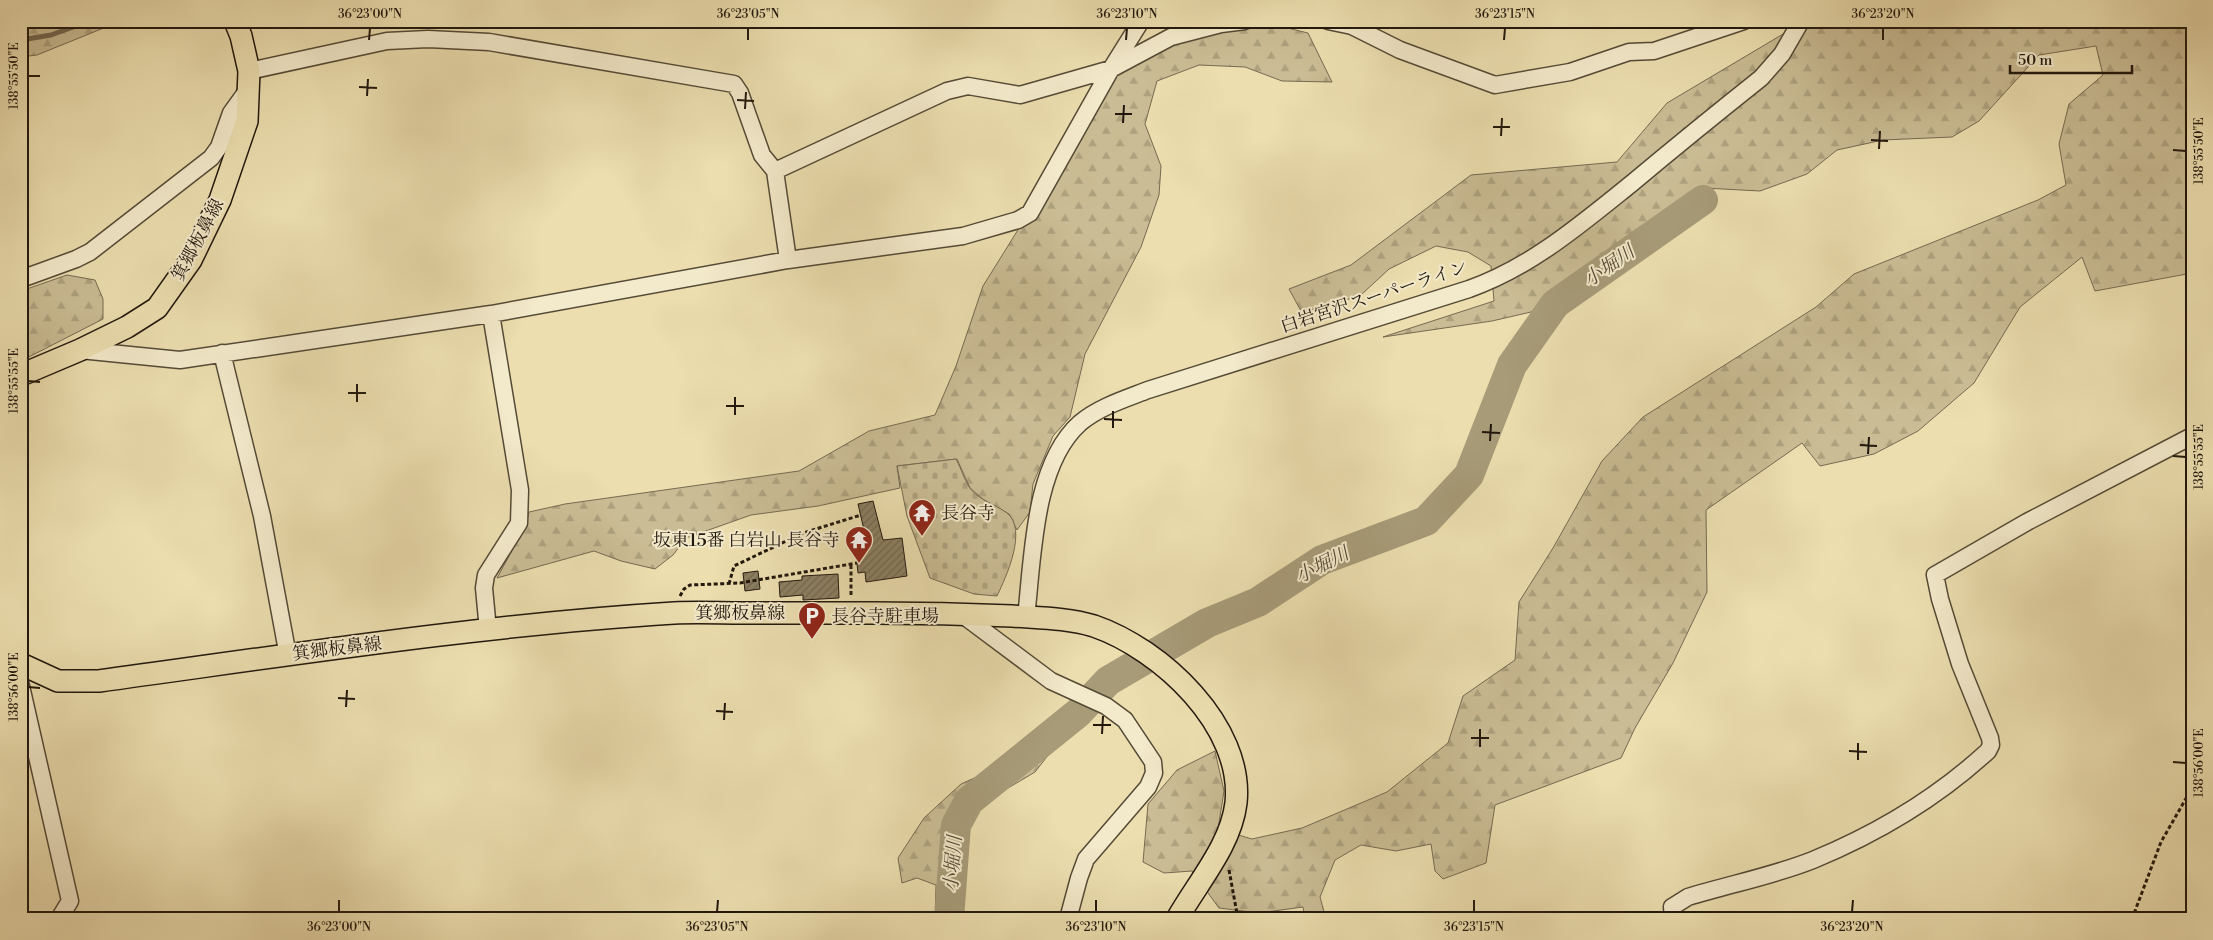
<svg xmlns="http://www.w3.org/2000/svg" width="2213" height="940" viewBox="0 0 2213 940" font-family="'Libre Bodoni','Noto Serif JP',serif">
	<defs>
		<pattern id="forest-firs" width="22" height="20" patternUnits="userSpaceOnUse" patternTransform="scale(1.25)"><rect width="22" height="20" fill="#cabc94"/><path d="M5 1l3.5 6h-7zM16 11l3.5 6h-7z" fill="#ada17e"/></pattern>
		<pattern id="cemetery-stones" width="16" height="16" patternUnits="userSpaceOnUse" patternTransform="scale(1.25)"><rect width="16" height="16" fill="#cabc94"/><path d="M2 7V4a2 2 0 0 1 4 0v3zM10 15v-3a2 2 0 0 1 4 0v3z" fill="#ada17e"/></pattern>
		<pattern id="building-hatch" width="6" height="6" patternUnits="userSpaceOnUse" patternTransform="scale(1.25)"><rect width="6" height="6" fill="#8b7f62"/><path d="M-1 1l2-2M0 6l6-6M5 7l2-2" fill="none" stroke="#71674f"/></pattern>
	</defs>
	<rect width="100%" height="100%" fill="#ecdeaf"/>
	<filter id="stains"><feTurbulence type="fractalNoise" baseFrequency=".004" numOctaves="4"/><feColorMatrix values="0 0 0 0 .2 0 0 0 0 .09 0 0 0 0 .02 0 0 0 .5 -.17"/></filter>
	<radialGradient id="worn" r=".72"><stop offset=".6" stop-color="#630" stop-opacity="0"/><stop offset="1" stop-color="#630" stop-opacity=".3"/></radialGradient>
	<path fill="url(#forest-firs)" stroke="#766a51" d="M21,21H121L37,55L21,57Z
		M1805,21H2192V273L2095,291L2082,257L2020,307L1974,383L1918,431L1874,454L1820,466L1802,443L1706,510L1707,592L1673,663L1635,728L1621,758L1495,805L1486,863L1443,879L1435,871L1431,844L1396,851L1361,845L1335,860L1320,897L1326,919H1305L1303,907L1259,913L1219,908L1192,871L1164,873L1143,862L1148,804L1177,770L1215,751L1224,791L1218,829L1252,839L1302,828L1387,792L1448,743L1463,696L1515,660L1519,602L1553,548L1602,461L1643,417L1816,307L1854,274L2038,200L2066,185L2059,144L2069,104L2103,75L2096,46L2039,55L1979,121L1952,137L1883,140L1837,150L1807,174L1760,191L1704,188L1531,312L1492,321L1383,337L1494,301L1491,266L1468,252L1436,246L1389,269L1361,295L1321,308L1301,311L1289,289L1351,265L1471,175L1617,162L1667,103Z
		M1267,23L1308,33L1332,82L1282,81L1245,67L1199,65L1157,81L1145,124L1161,166L1159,195L1141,247L1085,354L1070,417L1053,436L1033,484L1030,512L1017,530L1009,514L984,500L970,488L957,459L897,466L900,488L818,506L751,515L686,538L673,555L655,569L621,561L594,551L497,578L526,525L529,512L565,504L799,471L869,431L935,415L956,366L983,286L1115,74L1170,45L1220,32Z
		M67,275L95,280L103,299V319L21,361V291Z
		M1056,717L1064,719V735L1035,772L983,803L965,826L960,902L963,919H935L936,885L917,878L902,883L898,858L924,818L961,784L981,775L1011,749L1030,737L1047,722Z"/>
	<path fill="url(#cemetery-stones)" stroke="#766a51" d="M956,459C961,468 964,479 969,487C978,500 995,504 1007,513C1028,530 1006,577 997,596L974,594L930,578L907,516L897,466Z"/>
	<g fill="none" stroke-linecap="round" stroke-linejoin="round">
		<path stroke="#72674e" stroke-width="5" d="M21,40L51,35L90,21"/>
		<path stroke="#a79b78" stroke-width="30" d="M949,919L956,825L969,801L1078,713L1108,681L1207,623L1258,602L1322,560L1426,521L1469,475L1512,365L1555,304L1703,200"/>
	</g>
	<path fill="url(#building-hatch)" stroke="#22180e" d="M873,501L883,540L902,538L907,576L866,582L865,572L858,573L856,554L862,553L861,543H867L858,504Z
		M758,571L760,589L745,591L743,573Z
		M838,574L839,598L803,600V595L780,597L779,582L802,580V576Z"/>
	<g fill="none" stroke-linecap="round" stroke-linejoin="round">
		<defs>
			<path id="minor" d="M1328,21L1352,26L1400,50L1495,85L1570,72L1629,52L1654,51L1744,21
				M249,71L387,41L428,39L489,42L734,84L740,93L762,155L775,171L788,260
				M775,171L947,91L968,86L1020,95L1111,69L1171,37L1221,24L1245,21
				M21,279L76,259L90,252L211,158L219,147L231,113L249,88
				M80,350L180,360L491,314L788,260L963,236L1018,220L1030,213L1111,69L1141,21
				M222,353L262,516L288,656
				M960,613L1051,681L1106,706L1125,720L1153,762L1154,773L1148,787L1086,859L1079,878L1068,919
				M1026,617C1033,558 1033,465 1080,423C1099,407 1125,399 1148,390L1469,289C1531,267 1580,225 1631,184C1674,148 1717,113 1761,78L1782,54L1801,21
				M488,630L484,588L486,575L519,523L520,490L491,314
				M21,686L70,901L59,919
				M1673,919L1672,907L1688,897C1730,884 1773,876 1813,860C1876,834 1938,797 1988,751L1991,745L1990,738L1960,664L1940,599L1935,575L2027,522L2192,436"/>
			<path id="major" d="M21,375L80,350L127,327L157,308L191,260L220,200L247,121L249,71L241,36L235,21
				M21,664L58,681H99C290,655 481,625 674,613C697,612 720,613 743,613C787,613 830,613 874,613C920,613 966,614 1012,616C1039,618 1068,618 1094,626C1161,649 1244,726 1236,803C1231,845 1198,882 1177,919"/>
		</defs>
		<use href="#minor" stroke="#544a36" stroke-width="19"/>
		<use href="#major" stroke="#22180e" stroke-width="24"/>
		<path stroke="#22180e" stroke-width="3" stroke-dasharray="4 2.5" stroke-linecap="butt" d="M851,565V596
			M729,584L734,566L803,533L861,515
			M680,596L684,589L690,585L740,583L857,563
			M1229,870L1238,919
			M2132,919L2161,842L2192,788"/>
		<use href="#minor" stroke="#f3eacb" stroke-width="16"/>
		<use href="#major" stroke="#ecdeaf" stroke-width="21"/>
	</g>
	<path fill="none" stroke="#22180e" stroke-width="2" d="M369,40L370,28M748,40V28M1126,40L1127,28M1504,40L1505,28M1883,40V28M28,76H40M359,87L377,88M367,96L368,79M737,100L754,101M745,109L746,92M1115,114H1132M1123,123L1124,105M1493,127H1510M1501,136L1502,118M1871,140L1888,141M1879,149L1880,131M2173,150L2186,151M28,381L40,382M348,393H366M357,402V384M726,406H744M735,415V397M1104,419L1122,420M1113,428V411M1482,432L1500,433M1490,441L1491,424M1860,445L1877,446M1868,454L1869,437M2173,456L2186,457M28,687L40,688M338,698L355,699M346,707L347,690M716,711L733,712M724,720L725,703M1093,725H1111M1102,734L1103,716M1471,738H1489M1480,747V729M1849,751L1867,752M1858,760V743M2173,762L2186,763M339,912V900M717,912L718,900M1096,912V900M1474,912V900M1852,912L1853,900"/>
	<defs>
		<symbol id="temple-pin" viewBox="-11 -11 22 30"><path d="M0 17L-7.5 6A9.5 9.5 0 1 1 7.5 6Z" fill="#8f2418" stroke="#f3eacb"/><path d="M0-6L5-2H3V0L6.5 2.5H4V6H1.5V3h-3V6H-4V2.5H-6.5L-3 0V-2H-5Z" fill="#fff"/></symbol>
		<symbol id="parking-pin" viewBox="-11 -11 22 30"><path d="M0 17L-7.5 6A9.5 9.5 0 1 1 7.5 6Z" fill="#8f2418" stroke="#f3eacb"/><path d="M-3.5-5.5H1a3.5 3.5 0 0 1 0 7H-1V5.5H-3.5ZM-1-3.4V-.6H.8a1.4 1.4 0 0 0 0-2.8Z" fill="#fff"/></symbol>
	</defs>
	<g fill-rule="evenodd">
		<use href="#temple-pin" x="906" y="497" width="32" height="43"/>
		<use href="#temple-pin" x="843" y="524" width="32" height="43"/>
		<use href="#parking-pin" x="796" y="600" width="32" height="43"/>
	</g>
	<g text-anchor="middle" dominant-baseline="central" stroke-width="4" stroke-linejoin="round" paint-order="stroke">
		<g font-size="18" fill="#22180e" stroke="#f3eacb">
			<text transform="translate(198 240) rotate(-62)">箕郷板鼻線</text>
			<text transform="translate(1374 297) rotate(-18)">白岩宮沢スーパーライン</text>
			<text x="740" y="613">箕郷板鼻線</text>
			<text transform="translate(337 649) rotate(-7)">箕郷板鼻線</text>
		</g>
		<g font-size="18" fill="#22180e" stroke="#f3eacb" text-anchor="start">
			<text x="941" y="513">長谷寺</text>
			<text x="840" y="540" text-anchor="end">坂東15番 白岩山 長谷寺</text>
			<text x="831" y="616">長谷寺駐車場</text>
		</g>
		<g font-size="19" font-style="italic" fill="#574c38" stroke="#f3eacb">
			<text transform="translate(1609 266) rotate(-35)">小堀川</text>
			<text transform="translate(1322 565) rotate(-27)">小堀川</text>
			<text transform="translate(953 864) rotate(-86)">小堀川</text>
		</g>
	</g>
	<rect width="2213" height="940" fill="none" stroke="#ecdeaf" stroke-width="55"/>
	<path d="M2010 65v8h122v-8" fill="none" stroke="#22180e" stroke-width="2.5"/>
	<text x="2018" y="65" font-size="15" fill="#22180e" stroke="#f3eacb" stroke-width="4" paint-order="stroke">50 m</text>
	<rect x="28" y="28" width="2158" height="884" fill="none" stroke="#22180e" stroke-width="2"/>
	<g font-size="12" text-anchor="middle" fill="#22180e">
		<text x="370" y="18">36°23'00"N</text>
		<text x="748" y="18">36°23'05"N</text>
		<text x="1127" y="18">36°23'10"N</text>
		<text x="1505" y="18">36°23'15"N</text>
		<text x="1883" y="18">36°23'20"N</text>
		<text transform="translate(14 76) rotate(-90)" y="4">138°55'50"E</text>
		<text transform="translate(2199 151) rotate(-90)" y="4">138°55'50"E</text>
		<text transform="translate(14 381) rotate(-90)" y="4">138°55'55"E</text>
		<text transform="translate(2199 457) rotate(-90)" y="4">138°55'55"E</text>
		<text transform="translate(14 687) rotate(-90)" y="4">138°56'00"E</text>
		<text transform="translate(2199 763) rotate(-90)" y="4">138°56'00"E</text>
		<text x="339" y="931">36°23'00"N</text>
		<text x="717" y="931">36°23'05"N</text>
		<text x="1096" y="931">36°23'10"N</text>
		<text x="1474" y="931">36°23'15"N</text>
		<text x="1852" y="931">36°23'20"N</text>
	</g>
	<rect width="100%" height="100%" filter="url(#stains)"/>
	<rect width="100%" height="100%" fill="url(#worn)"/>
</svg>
